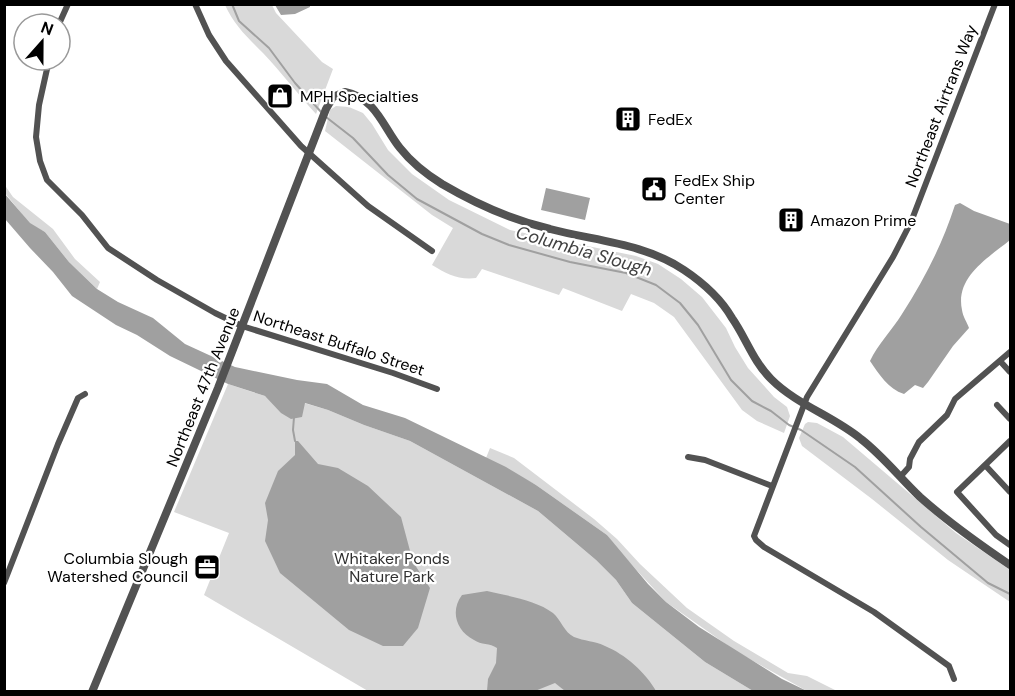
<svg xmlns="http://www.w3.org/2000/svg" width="1015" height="696" viewBox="0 0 1015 696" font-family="'DM Sans',sans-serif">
	<rect width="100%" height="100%" fill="#fff"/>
	<path fill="#d9d9d9" d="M225,5H272L276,13L322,62L333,69L316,114C298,94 281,72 263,53C247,37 234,25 225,5Z
		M336,106L349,107L363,113L372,124L388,150L412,174L449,200L510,230L636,256L658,264L681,279L702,297L726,328L735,347L748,368L774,397L787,407L790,416L784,433L757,421L742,410L674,317L654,303L631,294L622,311L563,288L559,295L482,269L476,278C458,280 447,274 432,265L453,228L432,215L325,131L330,110Z
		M4,184L13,197L53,229L75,259L100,282L97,289L69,262L45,232L30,224L5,193Z
		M228,384L280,401L304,403L328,410L364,425L410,441L538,511L596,560L616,580L632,603L705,662L753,691H368L204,595L229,533L174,512Z
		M808,422L817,423L843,437L956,533L1010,570V602L948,560L872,499L802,446L799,438L805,424Z
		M490,448L514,458L594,519L617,539L640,564L687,608L734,641L788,673L807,676L837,691H807L737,652L666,602L618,550L607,535L536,485L486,458Z"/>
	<path fill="#a0a0a0" d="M275,5H310V7L295,14L281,15Z
		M546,188L590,198L585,220L541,210Z
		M4,193L30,223L45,232L69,262L97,289L118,302L153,318L185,344L235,367L297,380L327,384L363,405L405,418L506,467L536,485L607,535L648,584L666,602L699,627L782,679L807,691H753L705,662L632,603L616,580L596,560L538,511L410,441L364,425L328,410L305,403L302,417L291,419L281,413L265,396L228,384L170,356L137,335L116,325L72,296L53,272L30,248L5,219Z
		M960,203L974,211L1010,224V240C988,258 955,277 962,310C963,317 967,322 969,328L953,346L928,382L923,388L915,385L904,394C888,389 879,374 870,361C878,344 892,330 902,314C925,278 942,245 955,205Z
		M295,441H298L318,464L338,468L368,486L401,517L413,562L430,588L418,628L403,646H383L349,630L280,573L265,541L268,520L265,503L278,471L295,455Z
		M487,591C508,596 536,600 553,613C561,620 564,632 574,637C584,641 595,641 605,646C625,654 646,673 656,691H565L555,683L535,691H487L488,679L496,663L497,648C490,643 481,645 474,640C456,631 450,611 462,595Z"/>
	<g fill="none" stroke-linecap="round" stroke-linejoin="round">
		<path stroke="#a0a0a0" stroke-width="2" d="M232,4L239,21L269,48L295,83L322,113
			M326,117L353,138L388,175L417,199L482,234L509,245L570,262L626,273L656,285L680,303L698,325L731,380L752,401L771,411L789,425L801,430L855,467L921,527L988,583L1010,594
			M294,417L293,430L295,441"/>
		<path stroke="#525252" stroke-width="6" d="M195,4L209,35L226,61L301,146L368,206L432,251
			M59,24L68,4
			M49,60L39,105L36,137L40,161L47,180L82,215L108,248L157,280L215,313L242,326L393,373L437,389
			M1000,361L1010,372
			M997,405L1010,419
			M1010,441L957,492L996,535L1010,545
			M688,457L705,460L772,486
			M985,465L1010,492
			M900,477L909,467L910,459L919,442L947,415L955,399L1010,352
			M4,583L58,444L78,398L85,394
			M954,679L949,666L874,612L764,547L756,540L754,536L807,397L893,257L911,222L995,4"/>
		<path stroke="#525252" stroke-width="8" d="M92,692L218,388L326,109L333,97L345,92C376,98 383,127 400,148C411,162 426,174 442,184C476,204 512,220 550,229C595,241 644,243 684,270C702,282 721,299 732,318C746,338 753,361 771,379C797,405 833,416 861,439C883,456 900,478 920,497C948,522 979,544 1010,565"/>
	</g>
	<defs>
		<symbol id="shop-square" viewBox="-11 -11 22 22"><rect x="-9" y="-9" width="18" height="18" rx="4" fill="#000" stroke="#fff"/><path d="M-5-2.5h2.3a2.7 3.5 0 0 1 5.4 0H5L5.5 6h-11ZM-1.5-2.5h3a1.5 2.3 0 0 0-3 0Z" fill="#fff"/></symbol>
		<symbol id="building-square" viewBox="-11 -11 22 22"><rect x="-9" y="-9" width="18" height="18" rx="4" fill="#000" stroke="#fff"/><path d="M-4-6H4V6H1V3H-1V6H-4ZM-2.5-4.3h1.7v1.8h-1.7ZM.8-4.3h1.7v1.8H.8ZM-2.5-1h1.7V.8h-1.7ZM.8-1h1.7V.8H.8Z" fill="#fff"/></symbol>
		<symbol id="civic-square" viewBox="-11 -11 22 22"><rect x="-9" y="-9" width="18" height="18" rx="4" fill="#000" stroke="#fff"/><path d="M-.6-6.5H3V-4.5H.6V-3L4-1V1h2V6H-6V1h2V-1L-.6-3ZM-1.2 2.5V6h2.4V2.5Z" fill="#fff"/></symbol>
		<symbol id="office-square" viewBox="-11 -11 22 22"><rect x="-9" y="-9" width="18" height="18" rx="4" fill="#000" stroke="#fff"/><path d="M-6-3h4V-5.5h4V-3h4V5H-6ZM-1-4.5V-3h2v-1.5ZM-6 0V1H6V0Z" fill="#fff"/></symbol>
	</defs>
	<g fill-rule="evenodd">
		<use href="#shop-square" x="265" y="81" width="30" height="30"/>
		<use href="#building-square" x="613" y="104" width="30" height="30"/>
		<use href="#civic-square" x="639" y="174" width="30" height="30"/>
		<use href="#building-square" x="776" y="205" width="30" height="30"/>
		<use href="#office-square" x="192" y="552" width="30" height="30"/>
	</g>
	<g text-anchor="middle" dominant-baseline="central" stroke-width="4.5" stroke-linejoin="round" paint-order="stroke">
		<g font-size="16" fill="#000" stroke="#fff" text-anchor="start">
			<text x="300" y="96">MPH Specialties</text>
			<text x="648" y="119">FedEx</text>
			<text x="674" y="180">FedEx Ship<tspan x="674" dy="18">Center</tspan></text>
			<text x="810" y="220">Amazon Prime</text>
			<text x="188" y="558" text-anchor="end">Columbia Slough<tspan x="188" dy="18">Watershed Council</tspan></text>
		</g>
		<g font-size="16" fill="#000" stroke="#fff">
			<text transform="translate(941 106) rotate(-69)">Northeast Airtrans Way</text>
			<text transform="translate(339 343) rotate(18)">Northeast Buffalo Street</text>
			<text transform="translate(203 387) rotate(-68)">Northeast 47th Avenue</text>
		</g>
		<g font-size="16" fill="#303030" stroke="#fff">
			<text x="392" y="558">Whitaker Ponds<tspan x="392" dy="18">Nature Park</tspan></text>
		</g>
		<g font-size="18" font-style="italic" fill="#414141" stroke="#fff">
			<text transform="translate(584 251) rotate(16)">Columbia Slough</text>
		</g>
	</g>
	<rect width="1015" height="696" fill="none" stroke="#000000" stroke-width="12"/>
	<g transform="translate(42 42) rotate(21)"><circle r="28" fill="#ffffff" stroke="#999999" stroke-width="1.5"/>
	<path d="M0-4.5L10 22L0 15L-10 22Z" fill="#000000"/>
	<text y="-9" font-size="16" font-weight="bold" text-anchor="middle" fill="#000000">N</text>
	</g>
</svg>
